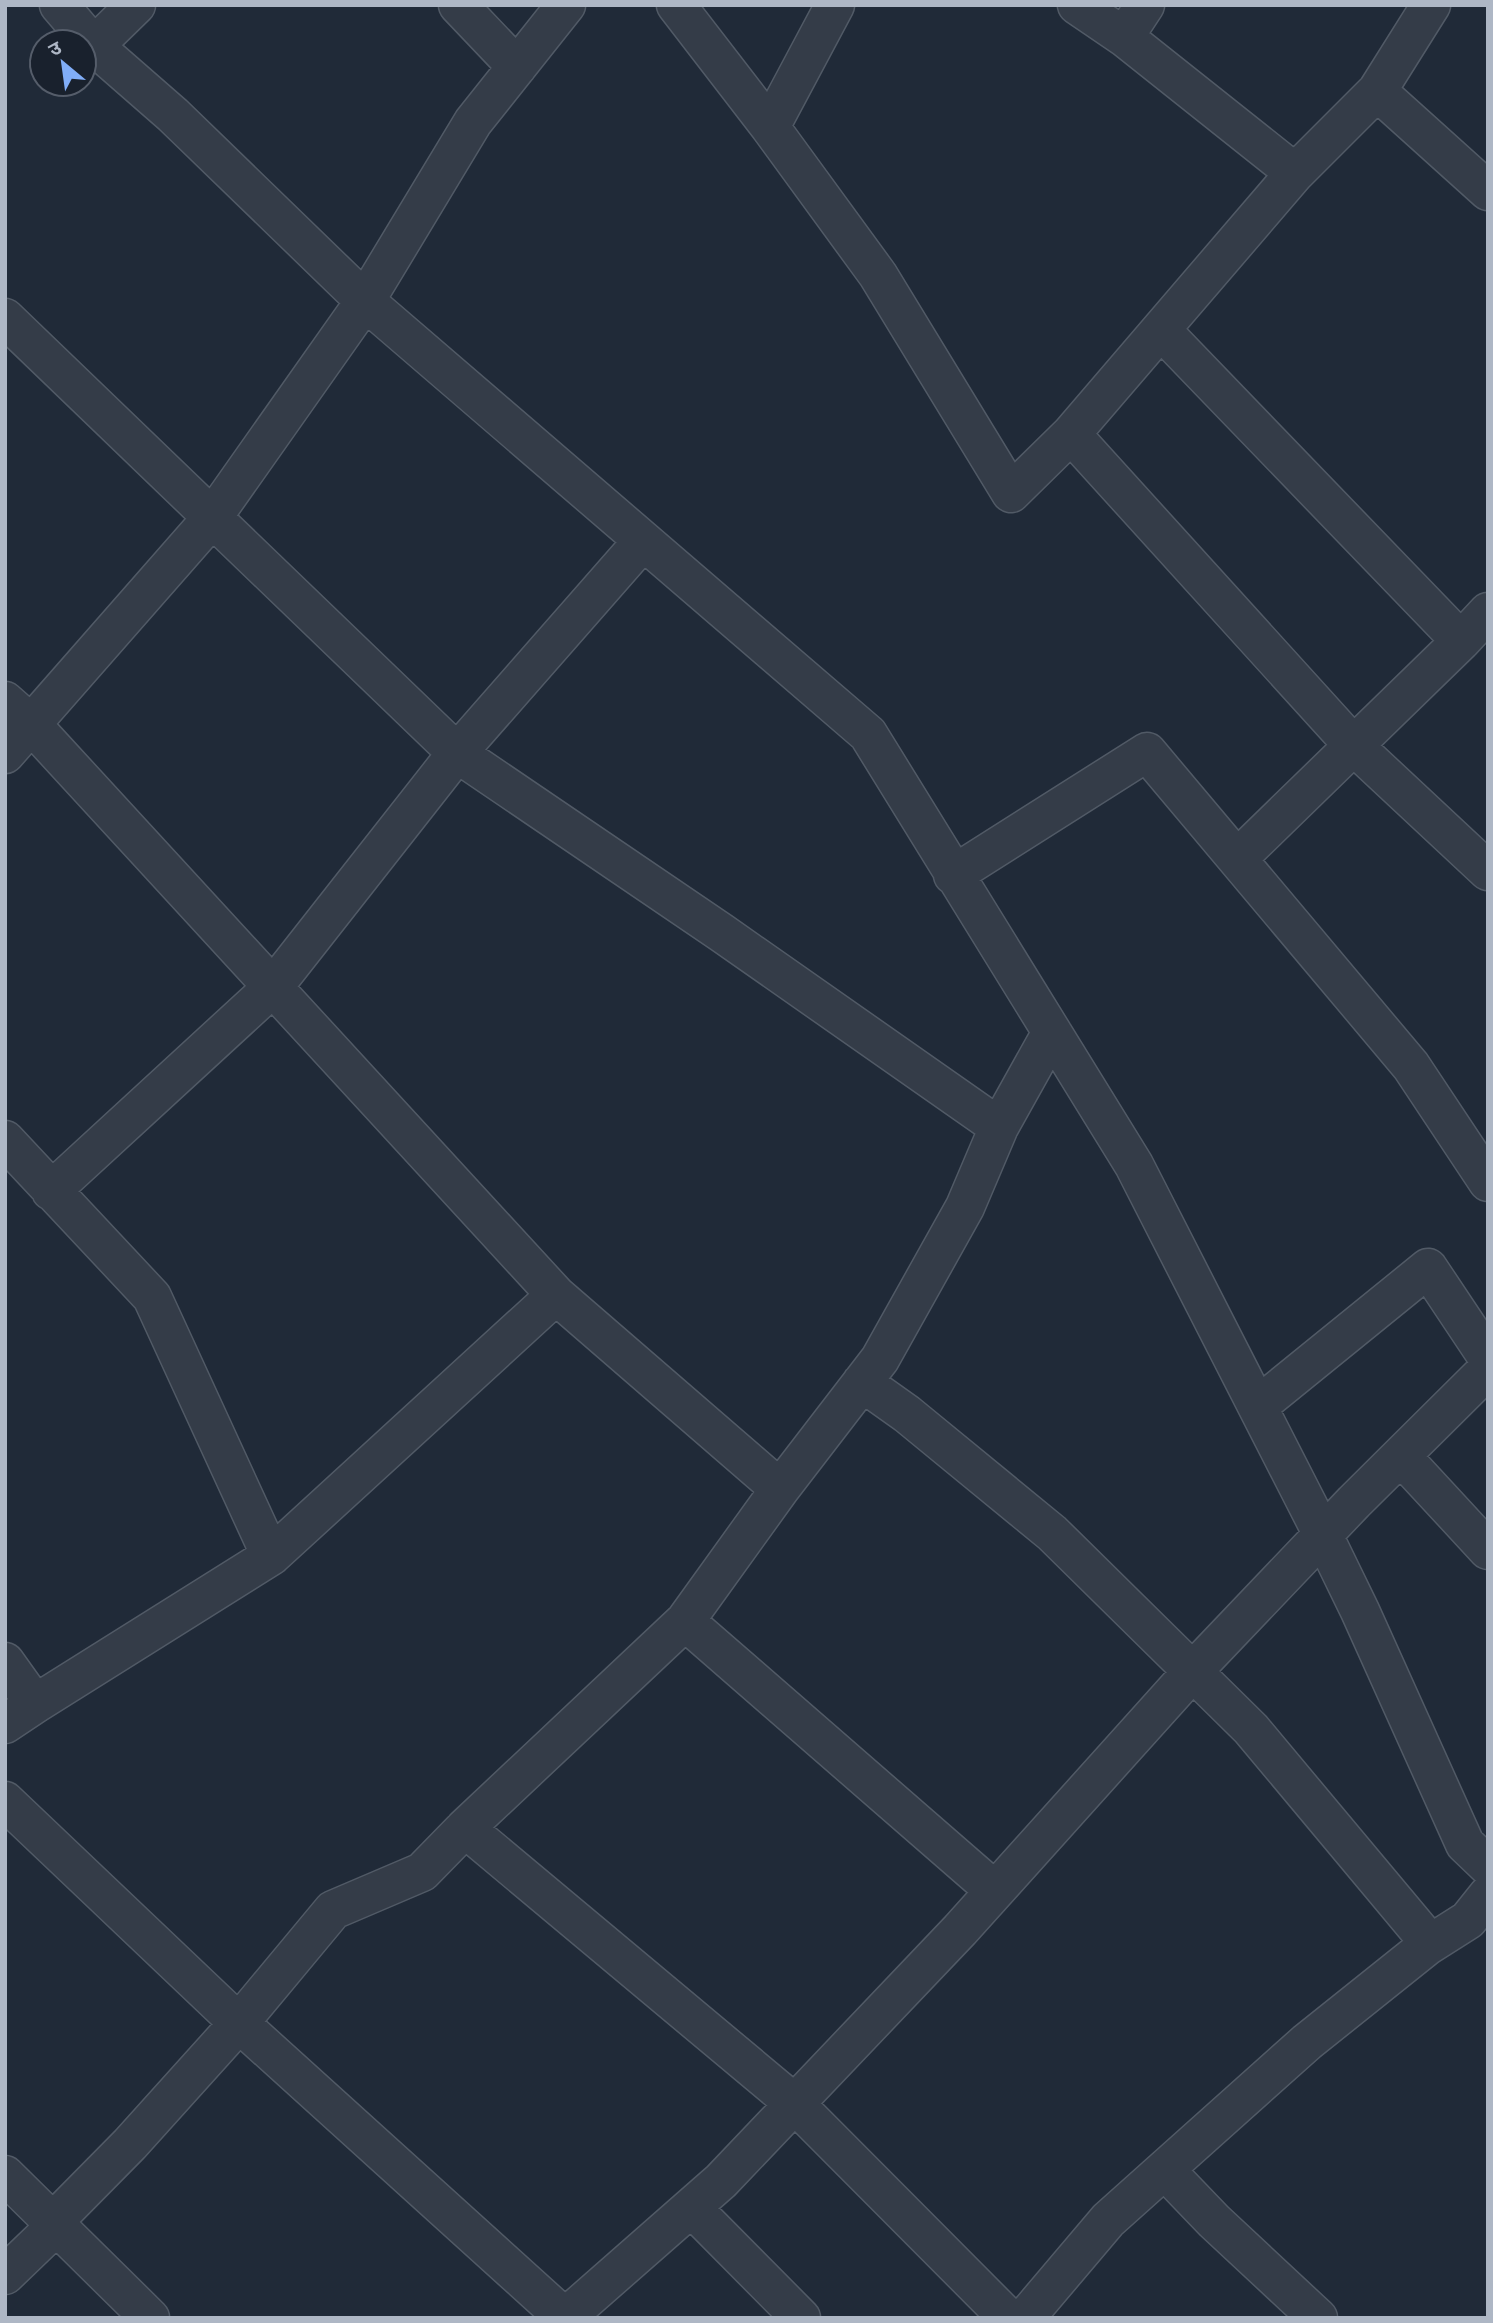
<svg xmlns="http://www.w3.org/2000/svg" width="1493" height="2323" viewBox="0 0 1493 2323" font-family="Inter,'Noto Sans Devanagari',sans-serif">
	<rect width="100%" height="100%" fill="#202a38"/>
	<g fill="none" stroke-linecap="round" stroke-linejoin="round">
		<defs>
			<path id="minor" d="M59,5L94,46L173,115L365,301L868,734L1134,1165L1323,1535L1360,1611L1465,1844L1488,1866
				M458,5L517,67
				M676,5L770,127L835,5
				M1077,5L1124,37
				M1145,5L1124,37L1295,173
				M94,46L136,5
				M1377,91L1431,5
				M770,127L878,275L1011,493L1071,434L1295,173L1377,91L1488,191
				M5,318L457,753L722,933L999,1127L1052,1032
				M1161,330L1461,641
				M1071,434L1354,746L1488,871
				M5,701L31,724L556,1295L271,1556L152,1297L5,1140
				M5,754L212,518L365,301L473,122L566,5
				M1237,859L1461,641L1488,612
				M953,875L1147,752L1411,1066L1488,1182
				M51,1191L274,986L457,753L642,542
				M556,1295L780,1489L880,1359L965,1207L999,1127
				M862,1382L907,1414L1052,1533L1251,1729L1419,1930L1427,1946
				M1258,1406L1428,1268L1488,1358
				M1401,1456L1488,1550
				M780,1489L685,1621L994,1890
				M5,1662L35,1704L5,1724
				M35,1704L271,1556
				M5,1801L227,2012L565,2318
				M465,1828L795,2104L1008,2318
				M1165,2170L1214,2221L1318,2318
				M5,2175L150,2318
				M692,2208L801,2318
				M53,2222L130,2144L239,2023L333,1910L422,1872L465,1828L685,1621
				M5,2275L57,2225
				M565,2318L721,2181L960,1930L1192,1672L1354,1502L1488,1369
				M1025,2318L1108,2220L1307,2042L1427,1946L1468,1920L1488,1895"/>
		</defs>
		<use href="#minor" stroke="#515a66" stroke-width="41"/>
		<use href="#minor" stroke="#343c48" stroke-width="38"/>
	</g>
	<rect width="1493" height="2323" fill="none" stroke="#aeb7c5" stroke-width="14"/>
	<g transform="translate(63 63) rotate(331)"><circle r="33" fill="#19212d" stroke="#555d6a" stroke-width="2"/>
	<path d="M0-5L12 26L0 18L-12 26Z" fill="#81aef8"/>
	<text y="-10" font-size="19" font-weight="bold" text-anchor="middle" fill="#aeb7c5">उ</text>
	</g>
</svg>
